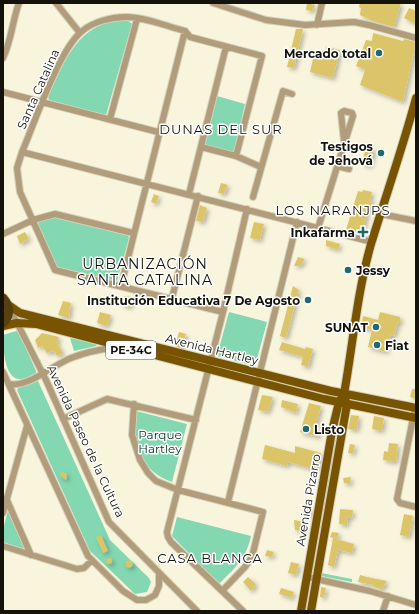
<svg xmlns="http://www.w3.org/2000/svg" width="419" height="614" viewBox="0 0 419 614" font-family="Montserrat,sans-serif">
	<defs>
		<filter id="shadow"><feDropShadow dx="2.5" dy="2.5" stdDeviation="2" flood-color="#0004"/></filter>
	</defs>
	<rect width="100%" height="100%" fill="#f9f4dc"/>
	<path fill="#83d7b1" d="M126,19L132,24L106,115L49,100L48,97C65,60 78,22 126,19Z
		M217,96L245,104L234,153L205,145Z
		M54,217L128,235L129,238L117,281L59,268L55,265L38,224L39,221Z
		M229,312L267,322L255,366L217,356Z
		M16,331L19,332L36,371V373C32,375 27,378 22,379C4,382 3,346 3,335Z
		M70,338L97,344L96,346L74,351Z
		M274,380L328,393L327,396L274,383Z
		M35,381H38L110,540L149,578L151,582L147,592L135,594L90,551L17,390L19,387Z
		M360,401L400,408V411L359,404Z
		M136,411L187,424L172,482C140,471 132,443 136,411Z
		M333,439L336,440L314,573L312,572Z
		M8,510L25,550L3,542V530Z
		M177,517L251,536C246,559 235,568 219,584L172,536Z
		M321,573L352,579V582L321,576Z"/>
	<path fill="#dbc568" filter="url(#shadow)" d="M307,3L315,5L312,11L306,10Z
		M360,3H401L394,27L373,21L360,15L361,8L359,7Z
		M409,8L416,11V24L404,18Z
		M296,29H303L294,68L287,67Z
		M373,33L403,41L404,39L416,42L403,102L360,85L365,70L356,66L366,40L372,41Z
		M326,47L340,50L333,78L310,72L315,50L325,52Z
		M366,147L374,149L370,166L362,164Z
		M221,183L228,185L224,194L218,193Z
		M363,190L372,192L370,200L372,201L370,208H368L362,234L346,230L358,191L362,192Z
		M154,194L159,196L156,204L151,202Z
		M200,205L207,208L203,222L196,221Z
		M254,222L264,224L260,240L250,238Z
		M25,232L29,239L20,244L17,236Z
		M326,240L340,244L338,250L326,246Z
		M298,257L305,259L300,266H294Z
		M293,286L299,290L286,338L280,336Z
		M124,296L132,297L130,307L122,305Z
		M63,301L71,303L69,318L58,315Z
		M100,312L111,315L107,326L97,323Z
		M380,312L400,317L401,323L398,322L394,336L390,335L386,352L368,347L372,330L361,327L363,316L378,320Z
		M179,332L186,334L181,348L175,346Z
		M42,333L59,337L57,343L63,353L57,356L54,351L47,353L42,346L38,348L35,340Z
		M282,342L305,349L306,347L313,349L308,367L301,365L303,357L279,350Z
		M412,389H416V399L410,397Z
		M262,395L273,397L268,412L258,410Z
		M282,400L298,404L296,413L281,407Z
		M309,403L321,406L315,429L320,430L318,437L300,432Z
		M351,415L359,416L357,430L348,429Z
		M374,416L384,418L382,431L372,429Z
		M389,443L398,444L396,462L383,460L384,451L388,452Z
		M350,444L355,445L353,454L348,453Z
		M265,445L295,453V446L321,453L316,470L288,462L287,466L262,459Z
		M62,472L67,474L66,480L60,475Z
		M351,477L350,484L344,483L343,478Z
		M305,507L311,509L309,517L302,515Z
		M340,509L353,510L352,518L348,517L347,525L339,524Z
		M404,514L413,516L409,537L400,535Z
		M294,520L305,522L303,531L295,530Z
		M332,532L339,533L337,539L330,537Z
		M101,535L108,551L103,553L96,537Z
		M333,538L354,544L352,553L338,550L334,567L328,565Z
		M267,550L274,552L272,557L265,556Z
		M106 561a3 3 0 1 1 6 0a3 3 0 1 1-6 0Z
		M125.5 564a3.5 3.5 0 1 1 7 0a3.5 3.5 0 1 1-7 0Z
		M291,562L299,564L296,575L288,573Z
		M360,575L367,577L387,581L382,589L377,588L374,587V585L358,582Z
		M248,577L256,584L251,591L243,582Z
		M321,587L326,588L324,598L320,597Z
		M281,588L294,592L292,598L279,594Z"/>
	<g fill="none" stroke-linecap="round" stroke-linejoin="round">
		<defs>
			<path id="minor" d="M56,3L80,33
				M213,3L266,20L305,25L354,22L369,25L416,38
				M317,25L322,3
				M3,58C12,39 12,22 19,3
				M3,92L158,132
				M110,119L137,19
				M201,147L236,156L261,167
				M22,152L372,242
				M337,166L349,169
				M189,194L226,47
				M253,197L283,91L292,94
				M381,214L416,221
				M318,228L353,116L352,113L344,111L341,113L344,141
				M3,234L33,220L55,214L133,233
				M121,286L185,31
				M172,298L198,196
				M10,309L46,380L109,522L197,611
				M223,312L55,270L20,192L17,168L22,152C35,122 58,52 81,32C92,22 111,17 126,17C145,17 166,26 185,31L190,37L262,56L236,156
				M3,372L88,556L123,591L137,600H146L155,595L159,586V573
				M9,384C28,388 53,365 71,358C86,352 102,349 117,347
				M134,404L132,435L140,460L148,473L156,481L178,490L263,512L252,557L245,567L222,591
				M415,408L397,499L400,503L416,507
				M63,419L107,399L196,420
				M6,498L31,555
				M228,502L297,222
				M3,513L27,426
				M3,546L77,569L84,568L92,560
				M307,577L370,591L416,605
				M243,611L171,542L168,537L167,532L223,312L247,209
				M383,611L388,596"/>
			<path id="major" d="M7,304L20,313L28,315L331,391L416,408
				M3,326L17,323L36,324L324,399L416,418
				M301,611L332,431L339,402L344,394C353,344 357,293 371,244C386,195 403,147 416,98
				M311,611L347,404L345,399"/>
			<path id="highway" d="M3,298C10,306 11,316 3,323"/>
		</defs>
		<use href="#minor" stroke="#d4d0ba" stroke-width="8"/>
		<use href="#major" stroke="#d4d0ba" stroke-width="10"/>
		<use href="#highway" stroke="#d4d0ba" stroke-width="11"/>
		<use href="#minor" stroke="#b19d7b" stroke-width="6"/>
		<use href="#major" stroke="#785400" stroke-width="8"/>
		<use href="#highway" stroke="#573f10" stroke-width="9"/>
	</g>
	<g fill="#1e6972" stroke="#fff" stroke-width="1.5">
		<circle cx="379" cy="53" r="4"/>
		<circle cx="381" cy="153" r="4"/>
		<path d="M361 226h4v4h4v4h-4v4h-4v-4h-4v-4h4z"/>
		<circle cx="348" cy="270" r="4"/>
		<circle cx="308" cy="300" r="4"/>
		<circle cx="376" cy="327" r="4"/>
		<circle cx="377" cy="345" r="4"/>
		<circle cx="306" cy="429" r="4"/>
	</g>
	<g text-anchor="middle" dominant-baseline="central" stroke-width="3" stroke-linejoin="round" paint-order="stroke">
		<rect fill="#fff" stroke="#5a5954" stroke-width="1" x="106" y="341" width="50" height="18" rx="3"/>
		<g font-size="11" font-weight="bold" fill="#14120a">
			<text x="131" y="350">PE-34C</text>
		</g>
		<g font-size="12" font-weight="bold" fill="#14120a" stroke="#fff" text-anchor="end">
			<text x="371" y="53">Mercado total</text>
			<text x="373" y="146">Testigos<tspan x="373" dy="14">de Jehová</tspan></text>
			<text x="355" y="232">Inkafarma</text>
			<text x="356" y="270" text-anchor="start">Jessy</text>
			<text x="300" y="300">Institución Educativa 7 De Agosto</text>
			<text x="368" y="327">SUNAT</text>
			<text x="385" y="345" text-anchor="start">Fiat</text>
			<text x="314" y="429" text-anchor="start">Listo</text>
		</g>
		<g font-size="12" fill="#14120a" stroke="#fff">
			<text transform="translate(38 89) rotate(-66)">Santa Catalina</text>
			<text transform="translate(212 349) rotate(14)">Avenida Hartley</text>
			<text transform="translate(86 441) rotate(65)">Avenida Paseo de la Cultura</text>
			<text transform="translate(308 500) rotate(-80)">Avenida Pizarro</text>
		</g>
		<g font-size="12" fill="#033221" stroke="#fff">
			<text x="160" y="434">Parque<tspan x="160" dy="14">Hartley</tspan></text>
		</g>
		<g font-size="13" letter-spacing="1" fill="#14120a" stroke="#fff">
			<text x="221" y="129">DUNAS DEL SUR</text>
			<text x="333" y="210">LOS NARANJPS</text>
			<text x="210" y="558">CASA BLANCA</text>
		</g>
		<g font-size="14" letter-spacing="1" fill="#14120a" stroke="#fff">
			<text x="145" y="264">URBANIZACIÓN<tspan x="145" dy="16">SANTA CATALINA</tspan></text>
		</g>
	</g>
	<rect width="419" height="614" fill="none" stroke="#14120a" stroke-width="8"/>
</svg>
